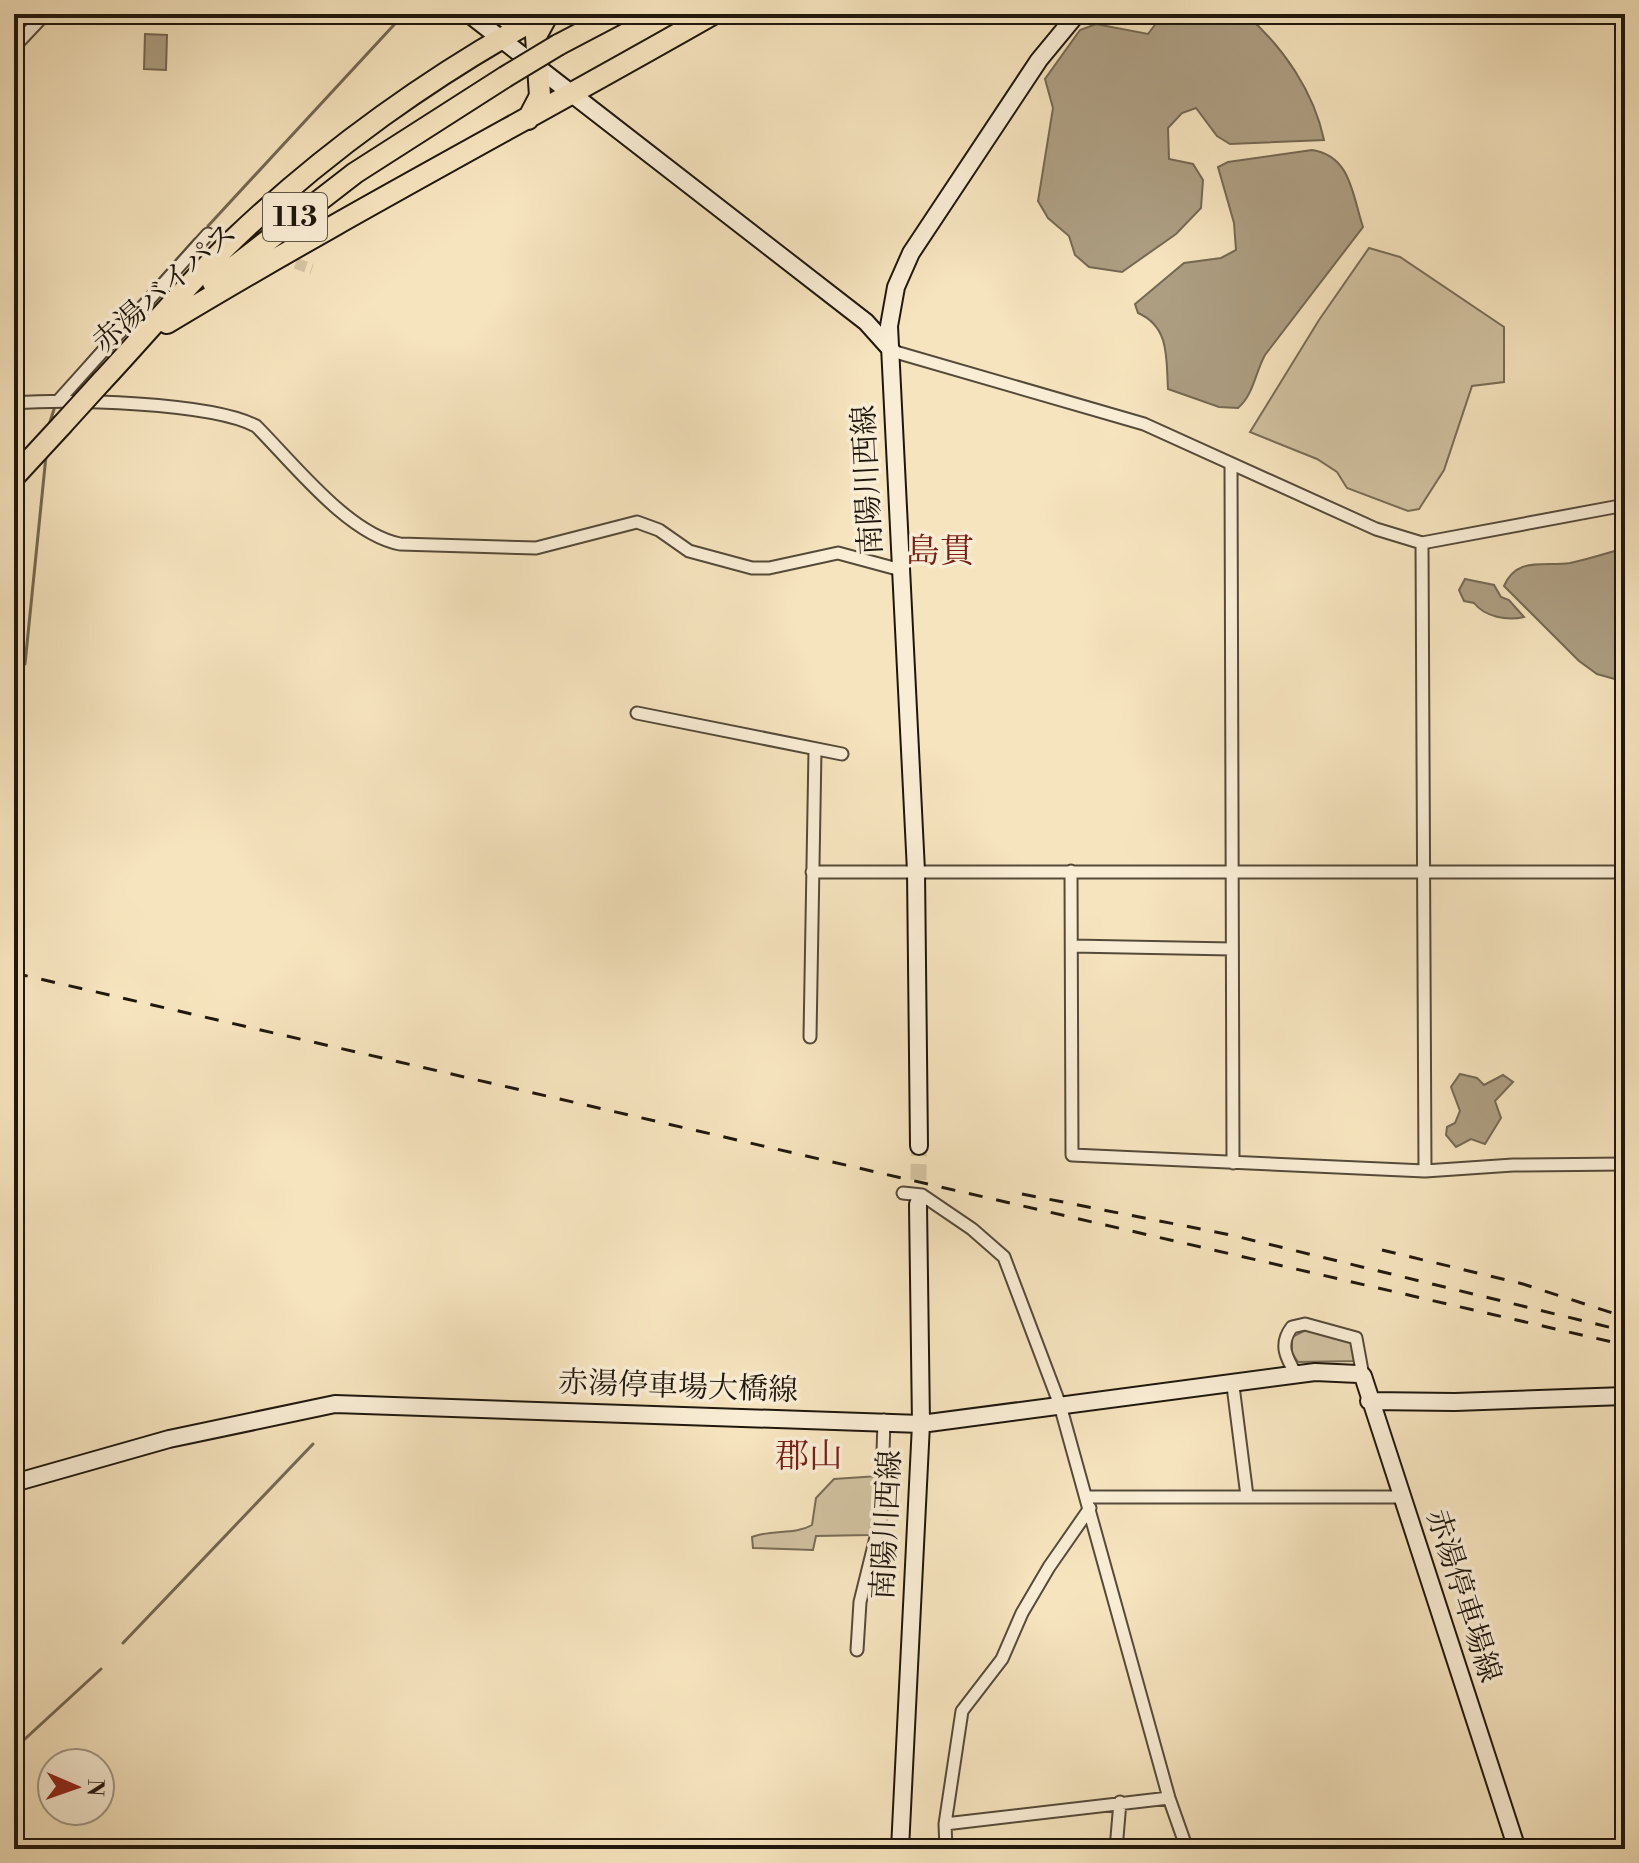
<svg xmlns="http://www.w3.org/2000/svg" width="1639" height="1863" viewBox="0 0 1639 1863" font-family="'Libre Bodoni','Noto Serif JP',serif">
	<rect width="100%" height="100%" fill="#f6e4be"/>
	<filter id="stains"><feTurbulence type="fractalNoise" baseFrequency=".0025" numOctaves="4"/><feColorMatrix values="0 0 0 0 .2 0 0 0 0 .09 0 0 0 0 .02 0 0 0 .5 -.17"/></filter>
	<radialGradient id="worn" r=".72"><stop offset=".6" stop-color="#630" stop-opacity="0"/><stop offset="1" stop-color="#630" stop-opacity=".3"/></radialGradient>
	<path fill="#d1c1a0" stroke="#786c56" stroke-width="2" d="M1369,248L1400,257L1504,327V382L1472,386L1444,470L1419,509L1408,511L1347,488L1337,472L1317,459L1250,432L1319,320Z
		M1306,1330L1345,1338L1352,1342L1356,1361L1298,1362L1292,1353V1337Z
		M878,1476V1505L869,1535L816,1536L813,1550L753,1548L752,1537C772,1529 795,1535 812,1525L816,1498L834,1479Z"/>
	<path fill="#ad9e82" stroke="#746853" stroke-width="2" d="M1163,14H1245C1283,46 1314,92 1324,140L1230,144L1217,136L1196,108L1182,113L1168,128L1169,159L1193,164L1203,180L1201,208L1176,234L1122,272L1089,267L1075,255L1069,236L1048,218L1038,201L1053,108L1045,79L1080,30L1096,24L1148,34Z
		M145,34L167,35L166,70L144,69Z
		M1312,150C1351,156 1352,194 1363,227L1265,355C1255,373 1254,394 1238,408L1219,407L1168,389C1166,358 1170,327 1138,313L1135,304L1184,263L1221,258L1236,250L1234,223L1218,167L1228,162Z
		M1625,548V682L1597,674L1579,661L1504,586C1517,556 1544,567 1570,563C1589,559 1607,553 1625,548Z
		M1465,579L1494,585L1501,597L1509,600L1524,617C1507,621 1485,617 1474,603L1464,601L1459,590Z
		M1460,1074L1477,1078L1484,1085L1503,1075L1513,1082L1495,1101L1501,1118L1485,1144L1471,1139L1456,1147L1446,1135L1447,1127L1455,1123L1460,1111L1451,1087Z"/>
	<g fill="none" stroke-linecap="round" stroke-linejoin="round">
		<path stroke="#746853" stroke-width="3" d="M208,226L404,14
			M87,360L195,239
			M49,425L55,406
			M25,664L46,456
			M14,782L23,680
			M123,1643L313,1444
			M14,1749L101,1669"/>
		<path stroke="#d6c5a3" stroke-width="11" stroke-dasharray="11 5.5" stroke-linecap="butt" d="M280,258L312,269"/>
		<path stroke="#d6c5a3" stroke-width="16" stroke-dasharray="16 8" stroke-linecap="butt" d="M918,1204L919,1146"/>
		<defs>
			<path id="street" d="M495,14L505,22L525,16
				M14,47L45,14
				M892,351L1144,424L1376,529L1422,543L1625,505
				M59,400L208,234
				M14,403C68,399 210,402 256,426C294,464 348,534 400,544L536,548L637,522L659,530L689,551L752,568H769L838,553L901,570
				M1231,464L1233,1163
				M1422,543L1425,1171
				M637,713L842,754
				M1071,871L1072,1155L1425,1171L1513,1165L1625,1164
				M812,872H1625
				M1072,946L1232,949
				M810,1037L815,750
				M903,1193L922,1195L972,1229L1004,1257L1060,1405L1169,1798L1187,1849
				M1297,1376C1287,1359 1278,1345 1292,1327L1305,1324L1356,1338L1363,1376
				M1233,1386L1247,1496
				M1088,1497H1401
				M857,1650L860,1602L881,1517L884,1420
				M945,1824L1169,1798
				M946,1849L945,1824L962,1711L1002,1659L1022,1613L1049,1567L1090,1508
				M1116,1849L1120,1802"/>
			<path id="secondary" d="M469,14L866,322L892,351
				M919,1146L916,871L889,326L896,287L911,253L1039,60L1077,14
				M1369,1401L1455,1402L1625,1396
				M14,1483L169,1439L335,1404L921,1424L1315,1372L1358,1374L1363,1376L1517,1849
				M900,1849L921,1424L918,1204"/>
			<path id="highway" d="M558,45L617,14
				M528,119L540,96L536,36L548,14
				M213,283L355,173L505,77
				M167,323C346,215 531,118 713,14
				M102,381C146,334 188,283 235,238C326,151 434,74 545,14
				M14,477L62,425"/>
		</defs>
		<use href="#street" stroke="#554a39" stroke-width="15"/>
		<use href="#secondary" stroke="#1f170d" stroke-width="20"/>
		<use href="#highway" stroke="#1f170d" stroke-width="24"/>
		<use href="#street" stroke="#f9edd5" stroke-width="11"/>
		<use href="#secondary" stroke="#f9edd5" stroke-width="16"/>
		<use href="#highway" stroke="#f6e4be" stroke-width="20"/>
		<path stroke="#1f170d" stroke-width="3" stroke-dasharray="14 14" stroke-linecap="butt" d="M14,973L1625,1345
			M1022,1194L1231,1235L1625,1331
			M1382,1250L1523,1284L1625,1317"/>
		<defs>
			<path id="highway-bridge" d="M505,77L558,45
				M62,425L102,381"/>
		</defs>
		<use href="#highway-bridge" stroke="#1f170d" stroke-width="24" stroke-linecap="butt"/>
		<use href="#highway-bridge" stroke="#f6e4be" stroke-width="20"/>
	</g>
	<g text-anchor="middle" dominant-baseline="central" stroke-width="7" stroke-linejoin="round" paint-order="stroke">
		<rect fill="#f9edd5" stroke="#605749" stroke-width="2" x="263" y="193" width="64" height="48" rx="6"/>
		<g font-size="28" font-weight="bold" fill="#1f170d">
			<text x="295" y="217">113</text>
		</g>
		<g font-size="30" fill="#1f170d" stroke="#f9edd5">
			<text transform="translate(165 288) rotate(-41)">赤湯バイパス</text>
			<text transform="translate(868 480) rotate(-93)">南陽川西線</text>
			<text transform="translate(678 1387) rotate(2)">赤湯停車場大橋線</text>
			<text transform="translate(887 1525) rotate(-87)">南陽川西線</text>
			<text transform="translate(1463 1596) rotate(72)">赤湯停車場線</text>
		</g>
		<g font-size="34" fill="#7a1f14" stroke="#f9edd5">
			<text x="940" y="552">島貫</text>
			<text x="809" y="1457">郡山</text>
		</g>
	</g>
	<rect width="1639" height="1863" fill="none" stroke="#f6e4be" stroke-width="48"/>
	<rect x="16" y="16" width="1607" height="1831" fill="none" stroke="#1f170d" stroke-width="4"/>
	<rect x="24" y="24" width="1591" height="1815" fill="none" stroke="#1f170d" stroke-width="2"/>
	<g transform="translate(76 1787) rotate(92)"><circle r="38" fill="#f9edd5" stroke="#a29785" stroke-width="2"/>
	<path d="M0-6L14 30L0 20L-14 30Z" fill="#8f2418"/>
	<text y="-12" font-size="22" font-weight="bold" text-anchor="middle" fill="#1f170d">N</text>
	</g>
	<rect width="100%" height="100%" filter="url(#stains)"/>
	<rect width="100%" height="100%" fill="url(#worn)"/>
</svg>
